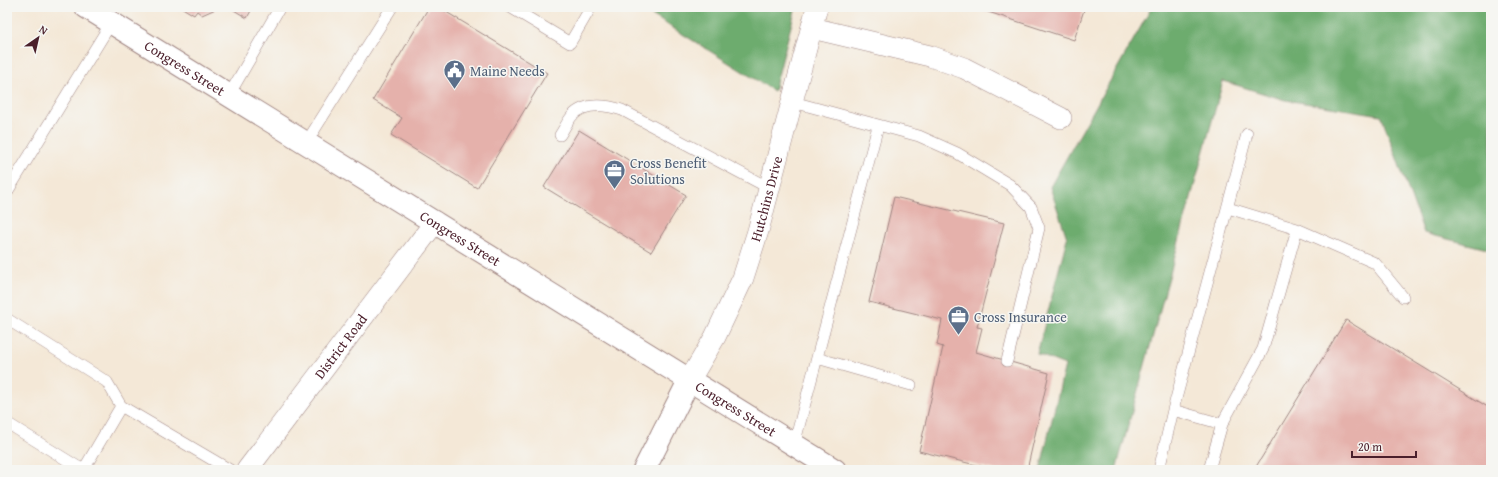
<svg xmlns="http://www.w3.org/2000/svg" width="1498" height="477" viewBox="0 0 1498 477" font-family="'Gentium Book Plus',serif">
	<rect width="100%" height="100%" fill="#f6f6f2"/>
	<filter id="ink" filterUnits="userSpaceOnUse"><feTurbulence type="fractalNoise" baseFrequency=".025" numOctaves="2"/><feDisplacementMap in="SourceGraphic" scale="8" xChannelSelector="R" yChannelSelector="G"/><feConvolveMatrix kernelMatrix="1 2 1 2 8 2 1 2 1" color-interpolation-filters="sRGB"/></filter>
	<filter id="wash" filterUnits="userSpaceOnUse"><feTurbulence type="fractalNoise" baseFrequency=".012" numOctaves="4" result="noise"/><feDisplacementMap in="SourceGraphic" scale="16" xChannelSelector="R" yChannelSelector="G"/><feGaussianBlur stdDeviation="0.9" result="paint"/><feColorMatrix in="noise" values="0 0 0 0 0 0 0 0 0 0 0 0 0 0 0 0 0 1.4 0 .05"/><feComposite in="paint" operator="in"/></filter>
	<g filter="url(#wash)">
		<rect width="100%" height="100%" fill="#f4e8d7"/>
		<path fill="#6dac6e" stroke="#5c664c" d="M639,7H796L774,91Z
			M1152,7H1491V250L1424,233L1381,115L1285,100L1223,81L1116,470H1040L1065,365L1037,354L1067,238L1050,187Z"/>
		<g id="blocks">
			<path fill="#e5b1ab" d="M181,7H220L202,15L197,11L194,15Z
				M229,7H253L247,18Z
				M429,7H438L547,73L477,188L391,135L402,118L373,100Z
				M973,7H1085L1074,40Z
				M579,130L686,195L651,252L544,187Z
				M894,197L1004,223L977,327L982,328L976,352L1049,373L1027,470H996L919,451L943,347L937,345L942,320L869,302Z
				M1346,320L1491,409V470H1254Z"/>
		</g>
	</g>
	<g filter="url(#ink)">
		<use href="#blocks" fill-opacity="0" stroke="#9f8481" stroke-width="1"/>
		<g fill="none" stroke-linecap="round" stroke-linejoin="round">
			<defs>
				<path id="lane" d="M510,7L570,43L591,7
					M229,95L280,7
					M793,102L919,136L957,153L1010,185L1031,207L1039,228L1007,361
					M560,135C564,129 567,122 572,116C585,102 606,105 622,110L769,188
					M306,143L392,7
					M7,192L111,23
					M1297,229L1375,263L1403,297
					M7,319L107,382L121,406L84,469
					M817,358L911,385
					M121,406L230,470
					M1173,410L1247,134
					M7,423L83,470
					M794,445L878,126
					M1159,470L1173,410L1222,424
					M1209,470L1222,424L1263,349L1297,229L1228,208"/>
				<g id="street">
					<path d="M812,28L930,56L964,68L1061,118"/>
					<path id="s1" d="M689,381L715,337L743,278L758,231L817,7"/>
					<path id="s2" d="M247,470L435,222"/>
				</g>
				<g id="secondary">
					<path id="s3" d="M86,7L835,470"/>
					<path d="M644,470L689,381"/>
				</g>
			</defs>
			<use href="#lane" stroke="#9f8481" stroke-width="12"/>
			<use href="#street" stroke="#9f8481" stroke-width="22"/>
			<use href="#secondary" stroke="#9f8481" stroke-width="24"/>
			<use href="#lane" stroke="#fff" stroke-width="11"/>
			<use href="#street" stroke="#fff" stroke-width="21"/>
			<use href="#secondary" stroke="#fff" stroke-width="22"/>
		</g>
	</g>
	<defs>
		<symbol id="civic-pin" viewBox="-11 -11 22 30"><path d="M0 17L-7.5 6A9.5 9.5 0 1 1 7.5 6Z" fill="#5c6f8a" stroke="#f6f6f2"/><path d="M-.6-6.5H3V-4.5H.6V-3L4-1V1h2V6H-6V1h2V-1L-.6-3ZM-1.2 2.5V6h2.4V2.5Z" fill="#fff"/></symbol>
		<symbol id="office-pin" viewBox="-11 -11 22 30"><path d="M0 17L-7.5 6A9.5 9.5 0 1 1 7.5 6Z" fill="#5c6f8a" stroke="#f6f6f2"/><path d="M-6-3h4V-5.5h4V-3h4V5H-6ZM-1-4.5V-3h2v-1.5ZM-6 0V1H6V0Z" fill="#fff"/></symbol>
	</defs>
	<g fill-rule="evenodd">
		<use href="#civic-pin" x="442" y="58" width="25" height="34"/>
		<use href="#office-pin" x="602" y="158" width="25" height="34"/>
		<use href="#office-pin" x="946" y="304" width="25" height="34"/>
	</g>
	<g text-anchor="middle" dominant-baseline="central" stroke-width="3" stroke-linejoin="round" paint-order="stroke">
		<g font-size="14" fill="#4a1f2b" stroke="#f6f6f2">
			<text stroke="none"><textPath href="#s3" startOffset="116">Congress Street</textPath></text>
			<text stroke="none"><textPath href="#s1" startOffset="199">Hutchins Drive</textPath></text>
			<text stroke="none"><textPath href="#s3" startOffset="440">Congress Street</textPath></text>
			<text stroke="none"><textPath href="#s2" startOffset="155">District Road</textPath></text>
			<text stroke="none"><textPath href="#s3" startOffset="764">Congress Street</textPath></text>
		</g>
		<g font-size="14" fill="#4e5e75" stroke="#f6f6f2" text-anchor="start">
			<text x="470" y="71">Maine Needs</text>
			<text x="630" y="163">Cross Benefit<tspan x="630" dy="16">Solutions</tspan></text>
			<text x="974" y="317">Cross Insurance</text>
		</g>
	</g>
	<rect width="1498" height="477" fill="none" stroke="#f6f6f2" stroke-width="24"/>
	<g transform="translate(38 38) rotate(34)" stroke="#f6f6f2" stroke-width="3" paint-order="stroke">
	<path d="M0-3L7 15L0 10L-7 15Z" fill="#4a1f2b"/>
	<text y="-6" font-size="11" font-weight="bold" text-anchor="middle" fill="#4a1f2b">N</text>
	</g>
	<path d="M1352 451v6h64v-6" fill="none" stroke="#4a1f2b" stroke-width="2"/>
	<text x="1358" y="451" font-size="12" fill="#4a1f2b" stroke="#f6f6f2" stroke-width="3" paint-order="stroke">20 m</text>
</svg>
